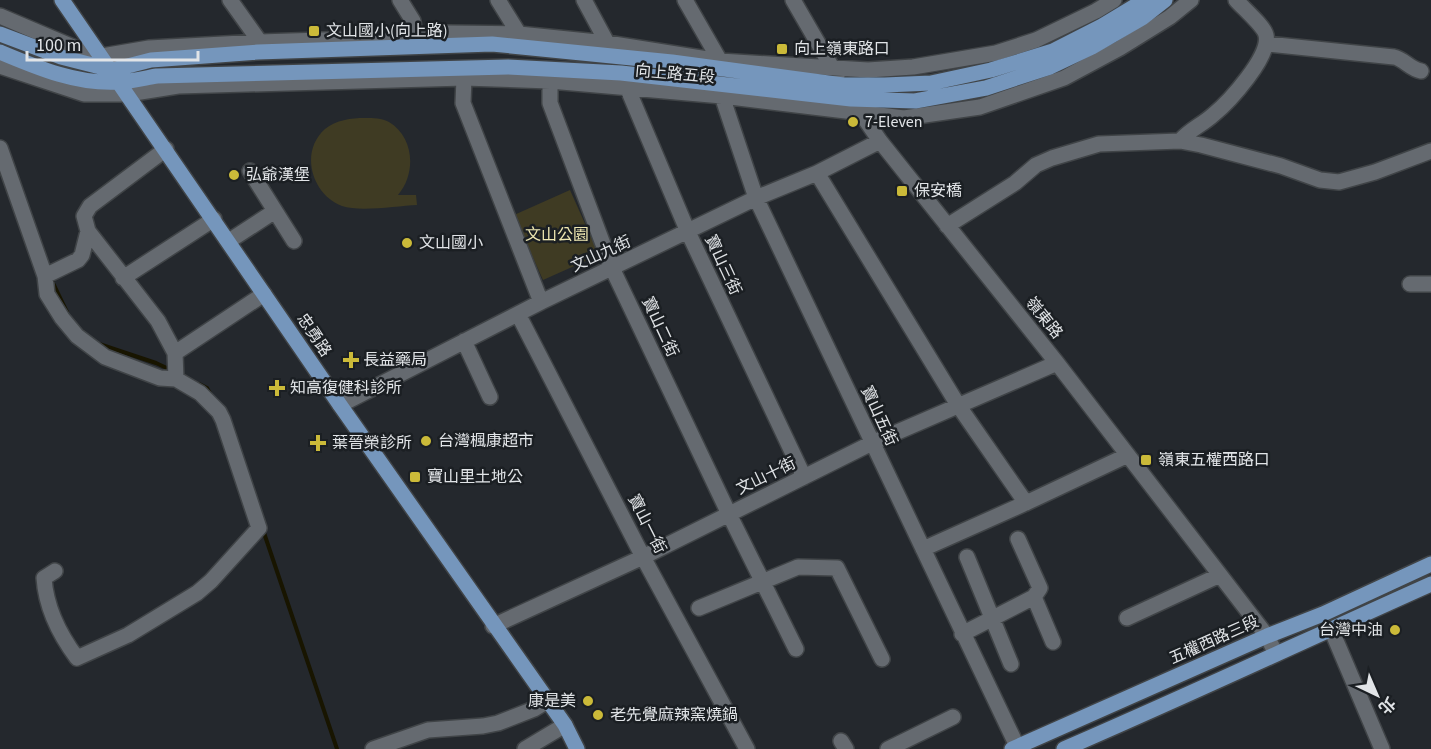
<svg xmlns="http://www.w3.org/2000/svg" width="1431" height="749" viewBox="0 0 1431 749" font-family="'Source Sans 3','Noto Sans TC',sans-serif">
	<rect width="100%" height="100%" fill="#24282d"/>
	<path fill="#3f3b23" d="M365,118C373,118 382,118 389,122C415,138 416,174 398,195H416L417,205C398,206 359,212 342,206C312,195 299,152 325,129C336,120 351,118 365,118Z
		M570,190L599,255L543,280L514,215Z"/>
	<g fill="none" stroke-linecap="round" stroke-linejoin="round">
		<path stroke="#181500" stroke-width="4" d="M53,283L67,312
			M99,344L156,363L171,370
			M199,384L207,388L211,395
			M263,530L337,749"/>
		<defs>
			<path id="minor" d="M230,0L260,42
				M400,0L413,21L415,37
				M498,0L519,34
				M584,0L611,50
				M685,0L720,61
				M793,0L837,76
				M0,16L80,50L102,56L149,48L260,42L415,37L449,33L519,34L607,43L720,61L868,70L913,67L996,53L1036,40L1096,11L1114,0
				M1267,44L1394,57C1404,59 1410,69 1421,71
				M0,66L84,94H128L178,86L464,78L550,81L722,96L904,118L980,107L1064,78L1120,48L1170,17L1191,0
				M464,78L463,103L541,302
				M624,80L688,232L804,477
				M550,81V103L612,268L729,514L796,649
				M722,96L756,198L1017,746
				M858,109L880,141L1057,363L1267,636L1276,654
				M1180,141C1189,130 1202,125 1213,115C1229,102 1271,56 1266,35C1264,26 1243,8 1236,0
				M0,148L45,276L47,294L62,318L77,336L105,357L160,378L176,379L200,393L219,412L223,420L259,528L211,581L197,593L128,635L77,658C59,634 46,607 44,578L55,571
				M166,149L90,206L84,216L88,231L158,321L175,353
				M250,171L294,241
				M817,173L958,405L1026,503
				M947,226L1015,183L1036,165L1052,158L1099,144L1180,141L1201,145L1281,166L1320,180L1339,182L1375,172L1431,151
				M229,241L275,211
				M45,276L78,260L82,255L88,231
				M123,278L214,219
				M1410,284H1431
				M518,314L643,557L747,749
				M464,341L490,397
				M176,379L175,353L264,294
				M340,405L541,302L756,198L817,173L880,141
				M1018,539L1040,588L1034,597L1053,642
				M923,549L1026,503L1128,455
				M967,557L1011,664
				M699,608L798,567L837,568L882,659
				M1127,618L1220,575
				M493,626L643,557L872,443L1057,363
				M1331,629L1382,749
				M962,634L1034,597
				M841,741L846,749
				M373,749L428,730L483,726L498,723L534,709L547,701
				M525,749L565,725
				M888,749L953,717"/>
			<path id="major" d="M62,0L340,405L565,725L577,749
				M0,34L61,57L112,70L151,60L258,52L492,44L672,62L843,85H885L931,83L991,70L1053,51L1102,26L1145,0
				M0,52C38,68 78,85 120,82C132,81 145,78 157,76L508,67L621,73L851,99L915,101L986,88L1050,67L1092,47L1142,18L1165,0
				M1012,749L1267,636L1323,614L1431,564
				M1064,749C1187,696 1308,639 1431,584"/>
		</defs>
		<use href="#minor" stroke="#404447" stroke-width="18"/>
		<use href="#major" stroke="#404447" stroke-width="18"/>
		<use href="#minor" stroke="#656a70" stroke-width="15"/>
		<use href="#major" stroke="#7596bc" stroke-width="15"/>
	</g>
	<g fill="#cbba39" stroke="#1b1f23" stroke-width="2">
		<rect x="308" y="25" width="12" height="12" rx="3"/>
		<rect x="776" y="43" width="12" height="12" rx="3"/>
		<circle cx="853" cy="122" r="6"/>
		<circle cx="234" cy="175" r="6"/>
		<rect x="896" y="185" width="12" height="12" rx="3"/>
		<circle cx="407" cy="243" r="6"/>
		<path d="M348 351h6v6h6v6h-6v6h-6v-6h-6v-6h6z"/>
		<path d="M274 379h6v6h6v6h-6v6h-6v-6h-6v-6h6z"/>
		<circle cx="426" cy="441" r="6"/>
		<path d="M315 434h6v6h6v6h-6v6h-6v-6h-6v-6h6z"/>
		<rect x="1140" y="454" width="12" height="12" rx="3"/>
		<rect x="409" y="471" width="12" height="12" rx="3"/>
		<circle cx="1395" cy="630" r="6"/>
		<circle cx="588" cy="701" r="6"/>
		<circle cx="598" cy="715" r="6"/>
	</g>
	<g text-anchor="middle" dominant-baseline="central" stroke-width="5" stroke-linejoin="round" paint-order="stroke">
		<g font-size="16" fill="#e1e4e7" stroke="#1b1f23" text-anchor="start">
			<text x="326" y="31">文山國小(向上路)</text>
			<text x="794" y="49">向上嶺東路口</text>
			<text x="865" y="122">7-Eleven</text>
			<text x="246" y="175">弘爺漢堡</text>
			<text x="914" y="191">保安橋</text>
			<text x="419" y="243">文山國小</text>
			<text x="363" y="360">長益藥局</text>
			<text x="290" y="388">知高復健科診所</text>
			<text x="438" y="441">台灣楓康超市</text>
			<text x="332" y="443">葉晉榮診所</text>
			<text x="1158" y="460">嶺東五權西路口</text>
			<text x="427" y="477">寶山里土地公</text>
			<text x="1383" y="630" text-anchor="end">台灣中油</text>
			<text x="576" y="701" text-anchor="end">康是美</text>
			<text x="610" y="715">老先覺麻辣窯燒鍋</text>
		</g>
		<g font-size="16" fill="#e1e4e7" stroke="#1b1f23">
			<text transform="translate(675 74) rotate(5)">向上路五段</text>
			<text transform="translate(601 254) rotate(-25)">文山九街</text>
			<text transform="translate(723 265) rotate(65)">寶山三街</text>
			<text transform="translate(1044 318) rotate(51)">嶺東路</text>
			<text transform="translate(660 327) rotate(65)">寶山二街</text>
			<text transform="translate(314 335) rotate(56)">忠勇路</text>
			<text transform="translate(879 416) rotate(65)">寶山五街</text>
			<text transform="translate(766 476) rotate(-26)">文山十街</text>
			<text transform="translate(647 524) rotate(63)">寶山一街</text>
			<text transform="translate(1214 640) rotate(-24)">五權西路三段</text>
		</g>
		<g font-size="16" fill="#eee7b1" stroke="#1b1f23">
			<text x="557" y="235">文山公園</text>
		</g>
	</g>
	<g transform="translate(1377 695) rotate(136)" stroke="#1b1f23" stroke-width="4.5" paint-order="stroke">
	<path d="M0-4.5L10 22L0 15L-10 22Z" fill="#e1e4e7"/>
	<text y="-9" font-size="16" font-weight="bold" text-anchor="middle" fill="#e1e4e7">北</text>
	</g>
	<path d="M27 51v9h171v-9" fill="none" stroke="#e1e4e7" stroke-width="3"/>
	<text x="36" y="51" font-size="18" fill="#e1e4e7" stroke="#1b1f23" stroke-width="4.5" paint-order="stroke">100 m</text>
</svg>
